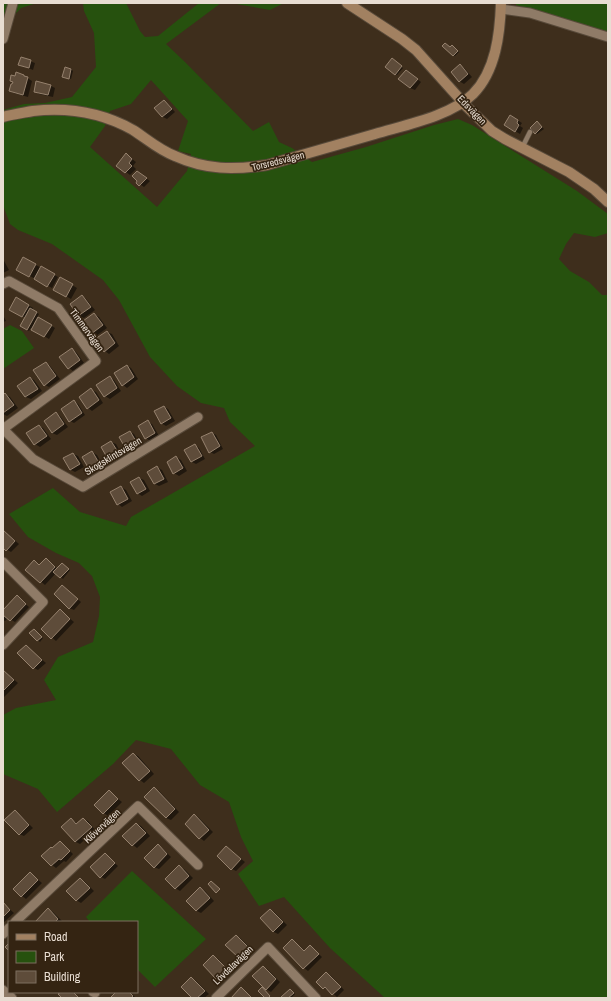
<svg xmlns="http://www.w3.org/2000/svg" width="611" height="1001" viewBox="0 0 611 1001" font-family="'Archivo Narrow',sans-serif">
	<rect width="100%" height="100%" fill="#3e2e1c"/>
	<path fill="#26510e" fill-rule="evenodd" d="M3,3H37L21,8L3,27Z
		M83,3H126L140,31L145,37L158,36L199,3H221L166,44L185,62L253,131L269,122L279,142L292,148L312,162L366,147L434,125L458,119L472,125L577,191L608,214V233L595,237L574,233L566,244L559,259L570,271L589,282L602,295H608V998H385L330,948L284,897L259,906L238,874L253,861L241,837L229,802L200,785L171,749L136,740L113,764L57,812L38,789L3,774V715L16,708L56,700L44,680L58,657L93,642L99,616L100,597L92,576L79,563L56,553L28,537L9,514L53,488L80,512L126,526L131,517L255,446L230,422L224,408L201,403L177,386L150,357L119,300L103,280L52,244L18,230L10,224L3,205V110L24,104L45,103L72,97L96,67L94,33L84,11ZM151,80L188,121L178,151L191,154L187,171L157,207L90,147L105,126L110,111L131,104Z
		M231,3H284L270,10Z
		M516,3H608V33L516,5Z
		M10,325L22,331L34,348L3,369V329Z
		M132,871L206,939L155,987L137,969V922H90L86,917Z"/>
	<path fill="#0007" d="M454,47L459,52L455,56L453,55L451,48Z
		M21,58L35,63L33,70L19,64Z
		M394,61L403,68L397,75L395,74Z
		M460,66L464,68L472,77L464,84L459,81Z
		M71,69L73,71L71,79L63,77Z
		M17,74L24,76L32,81L28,97L14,93L10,91Z
		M411,74L421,82L415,90L410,88Z
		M51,86L55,88L53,97L39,94L35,91Z
		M164,101L168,104L175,112L167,119L163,117L155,108Z
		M511,116L522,123L520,126L523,128L520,134L505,125Z
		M539,124L544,129L537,134L536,133Z
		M127,155L136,162L133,166L136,169L130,175L117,165Z
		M137,172L150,181L144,187L138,183Z
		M23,258L58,277L52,288L17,269Z
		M3,259L9,270L3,273Z
		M60,278L77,288L71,299L54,289Z
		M82,296L86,299L95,310L84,318L79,316L72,304Z
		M17,298L33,308L32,310L39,314L34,323L35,324L39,318L55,328L49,339L31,328L29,331L21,326L26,318L11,310Z
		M94,314L99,317L107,328L96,336L92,333Z
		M3,315L6,321L3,322Z
		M107,332L112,334L119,346L109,354L105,351Z
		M72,349L76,352L84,363L73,371L69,368Z
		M46,363L50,366L60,379L49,387L45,385Z
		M127,366L131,368L138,379L127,388L123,385Z
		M110,377L114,380L121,391L110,399L105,396L98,386Z
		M30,378L34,380L42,391L31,399L26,397L19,386Z
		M91,390L96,392L103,403L92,411L88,408L80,398Z
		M5,394L10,397L18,408L7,416L3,414V396Z
		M74,401L78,404L85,415L74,423L70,421Z
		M164,407L168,409L175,421L166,426L161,423Z
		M56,413L60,416L68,427L57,435L52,433Z
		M148,422L152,424L159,436L150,441L146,438Z
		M39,426L43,428L51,439L40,447L35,444Z
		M130,432L134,434L141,446L131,451L127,449L120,437Z
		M212,433L216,435L223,449L214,454L210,452Z
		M111,442L116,444L122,455L113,461L108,458Z
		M195,445L199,448L205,459L196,464L192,462Z
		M92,452L97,455L103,466L94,471L90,468Z
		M73,454L78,456L84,467L75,472L71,470L64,459Z
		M176,457L181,460L187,471L179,476L174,473Z
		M157,467L162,470L168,482L159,486L155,484L149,472Z
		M139,478L144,480L150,491L142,496L137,493Z
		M121,487L126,490L132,501L122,507L118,504Z
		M3,530L19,544L11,552L3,547Z
		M46,560L58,569L63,564L70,570L63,579L56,573L45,585L27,570L34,562L40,566Z
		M63,586L81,602L74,610L69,608Z
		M17,597L29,607L15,622L8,618L5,621L3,620V611Z
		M60,610L74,622L56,641L42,629Z
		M36,631L43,638L40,642L31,633Z
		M26,646L46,663L38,670L34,668Z
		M3,670L18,683L4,697L3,696Z
		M133,754L138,756L154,774L144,783L140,780Z
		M154,788L159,791L179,812L171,820L166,818Z
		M109,792L122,802L108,816L104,813Z
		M15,811L19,814L33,828L24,836L19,834Z
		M195,815L199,818L213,832L204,841L200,838L186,824Z
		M71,819L78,824L83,819L88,821L95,830L80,844L76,842L62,827Z
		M137,824L141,826L150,836L137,848L133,845L124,836Z
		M60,842L64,845L73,854L66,862L64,861L56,868L52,865L43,856Z
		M158,845L162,848L171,857L159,869L154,867Z
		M226,847L245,862L236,871L232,869Z
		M105,854L118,866L105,879L101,877Z
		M179,867L184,869L193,878L180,891L175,888Z
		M30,873L42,883L26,899L22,896Z
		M81,879L85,882L94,891L81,903L76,900Z
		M200,888L205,891L214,901L201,913L197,911L187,901Z
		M3,903L14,913L3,923Z
		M48,909L53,912L62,921L36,922Z
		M270,910L274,912L287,925L278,934L274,932L261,918Z
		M236,936L240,938L253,951L244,960L239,957Z
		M293,940L305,951L310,946L322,957L308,971L304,968L284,948Z
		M213,956L218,959L230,972L221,981L217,978L204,965Z
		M263,967L267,969L280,982L271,992L266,989Z
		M326,974L331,976L344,990L337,997L329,990L324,988L318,982Z
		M192,978L196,981L209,994L204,998H193Z
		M292,991L295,994L291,998H283Z
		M118,992H130L136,998H111Z"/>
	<path fill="#5e4c3a" stroke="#96826e" d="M445,43L450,47L452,45L458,51L453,56L442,46Z
		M21,57L31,60L29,68L18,65Z
		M392,58L402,66L395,75L385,67Z
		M460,64L468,74L459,82L451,72Z
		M65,67L71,69L69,79L62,77Z
		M406,70L418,79L410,88L398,79Z
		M16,72L24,75V76L28,77L23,95L9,91L11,84H12L13,82L10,81L11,75L15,76Z
		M36,81L51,85L48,95L34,92Z
		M164,100L172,109L162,117L154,108Z
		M510,115L518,120L517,123L519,125L515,132L504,125Z
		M537,121L542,127L535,134L530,128Z
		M126,153L132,159L129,163L132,166L125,173L116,166Z
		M137,171L147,178L139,186L136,183L137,181L132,176Z
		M23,257L36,264L29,277L16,270Z
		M41,266L55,274L47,287L34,279Z
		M60,277L73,284L66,297L53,290Z
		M82,295L91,307L78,316L70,304Z
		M16,297L29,305L22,317L9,310Z
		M30,308L37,312L27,330L20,326Z
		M94,313L103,325L91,334L83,321Z
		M38,317L52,325L44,337L31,330Z
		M107,331L115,343L104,352L95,339Z
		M72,348L80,360L68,369L59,357Z
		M46,362L56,376L44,386L33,370Z
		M127,365L134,377L122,386L114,373Z
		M110,376L117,388L104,397L96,385Z
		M30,377L38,389L25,397L17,386Z
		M91,388L99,400L87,409L79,397Z
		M5,393L14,405L3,413V395Z
		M74,400L82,413L69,422L61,409Z
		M164,406L171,418L161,424L154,411Z
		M56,412L64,424L52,433L44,421Z
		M148,420L155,433L145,439L138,426Z
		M39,425L47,436L34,445L26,433Z
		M130,431L137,443L126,449L119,437Z
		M212,432L220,446L209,453L201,437Z
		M111,441L118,452L108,459L101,447Z
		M195,444L202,456L191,462L184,450Z
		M92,451L99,463L89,469L82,457Z
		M73,453L80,464L70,470L63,458Z
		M176,456L183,468L173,474L167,462Z
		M157,466L164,479L154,484L147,472Z
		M139,477L146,489L137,494L130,482Z
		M121,486L128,499L117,505L110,492Z
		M3,530L15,541L6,551L3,548Z
		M46,558L55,567L40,583L25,570L34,560L39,565Z
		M62,563L69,569L60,578L53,572Z
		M62,585L78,599L69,609L54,594Z
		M17,595L26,604L10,621L3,615V610Z
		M60,609L70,619L51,639L41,629Z
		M34,629L42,637L37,641L29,633Z
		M26,645L42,660L33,669L17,653Z
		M3,670L14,680L3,691Z
		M133,753L150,771L139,781L122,763Z
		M154,787L175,809L166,818L144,797Z
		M109,790L118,799L103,814L94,805Z
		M15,810L29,825L19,835L4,820Z
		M194,814L209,830L199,839L185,824Z
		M71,818L76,824L83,818L92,827L75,842L61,827Z
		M136,823L146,833L132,846L122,836Z
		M60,841L70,851L61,860L59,859L51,866L41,856L51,847L52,848Z
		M158,844L167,854L154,868L144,858Z
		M226,846L241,859L231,870L217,856Z
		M105,853L115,863L100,878L90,867Z
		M179,865L189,876L175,889L165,879Z
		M30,872L38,880L21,897L13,889Z
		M80,878L90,888L76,901L66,891Z
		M211,881L220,889L216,893L208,884Z
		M200,887L210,898L196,911L186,901Z
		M3,902L10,910L3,917Z
		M48,908L58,919L55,922H35Z
		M270,909L283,922L273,932L260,918Z
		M236,935L249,948L239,958L225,945Z
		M292,939L304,951L310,945L319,954L303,969L283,948Z
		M9,943V951L5,947Z
		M213,955L227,969L216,979L203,965Z
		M263,966L276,979L266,990L252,976Z
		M326,972L341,987L332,995L325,987L323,989L316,982Z
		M191,977L205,991L197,998H192L181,987Z
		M241,987L252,998H231Z
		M262,987L270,996L268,998H265L258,991Z
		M290,989L294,993L288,998H282L281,997Z
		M61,992H73L79,998H62L58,994Z
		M116,992H129L133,996L131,998H110Z"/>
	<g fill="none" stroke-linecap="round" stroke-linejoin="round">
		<defs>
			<path id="lane" d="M522,148L530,132"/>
			<path id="street" d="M501,9L530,13L608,37
				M3,39L13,3
				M3,284L9,281L58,308L96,361L3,429
				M3,429L33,459L83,487L198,417
				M3,562L43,602L3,645
				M15,922L138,806L198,865
				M3,934L9,928
				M3,990L12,998
				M93,992L95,993
				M216,998L268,947L316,998"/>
			<path id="secondary" d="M347,3L402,39L416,50L467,107L492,131L505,139L569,172L594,189L608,202
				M3,117C13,114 22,113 33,111C69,107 101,112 133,130C147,139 159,150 175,156C206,170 234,170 267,165C303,155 339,144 375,134C405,125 451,116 473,94C496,71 500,33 501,3"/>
		</defs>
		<use href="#lane" stroke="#584a3a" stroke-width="6"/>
		<use href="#street" stroke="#584a3a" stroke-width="11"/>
		<use href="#secondary" stroke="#584a3a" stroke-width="12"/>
		<use href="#lane" stroke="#8f7b67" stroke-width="4.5"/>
		<use href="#street" stroke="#8f7b67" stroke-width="9"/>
		<use href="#secondary" stroke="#a28161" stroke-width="10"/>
	</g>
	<g text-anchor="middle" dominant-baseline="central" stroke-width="3.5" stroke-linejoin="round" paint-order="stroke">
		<g font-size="10" fill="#e8ddd2" stroke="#342412">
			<text transform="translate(472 110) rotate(46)">Edsvägen</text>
			<text transform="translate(278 161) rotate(-14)">Torsredsvägen</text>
			<text transform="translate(87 330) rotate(54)">Timmervägen</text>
			<text transform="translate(113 456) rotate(-31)">Skogsklintsvägen</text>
			<text transform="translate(102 826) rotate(-43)">Klövervägen</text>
			<text transform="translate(233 965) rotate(-44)">Lövdalavägen</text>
		</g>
	</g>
	<rect width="611" height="1001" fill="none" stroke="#e8ddd2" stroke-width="8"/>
	<rect x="8" y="921" width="130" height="72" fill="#342412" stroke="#7c6e5f"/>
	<rect x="16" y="934" width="20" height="6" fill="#a28161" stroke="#7c6e5f"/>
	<text x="44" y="941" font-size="12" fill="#e8ddd2">Road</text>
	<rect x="16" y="951" width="20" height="12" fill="#26510e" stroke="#7c6e5f"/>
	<text x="44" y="961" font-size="12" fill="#e8ddd2">Park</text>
	<rect x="16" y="971" width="20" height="12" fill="#5e4c3a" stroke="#7c6e5f"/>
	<text x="44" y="981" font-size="12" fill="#e8ddd2">Building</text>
</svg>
